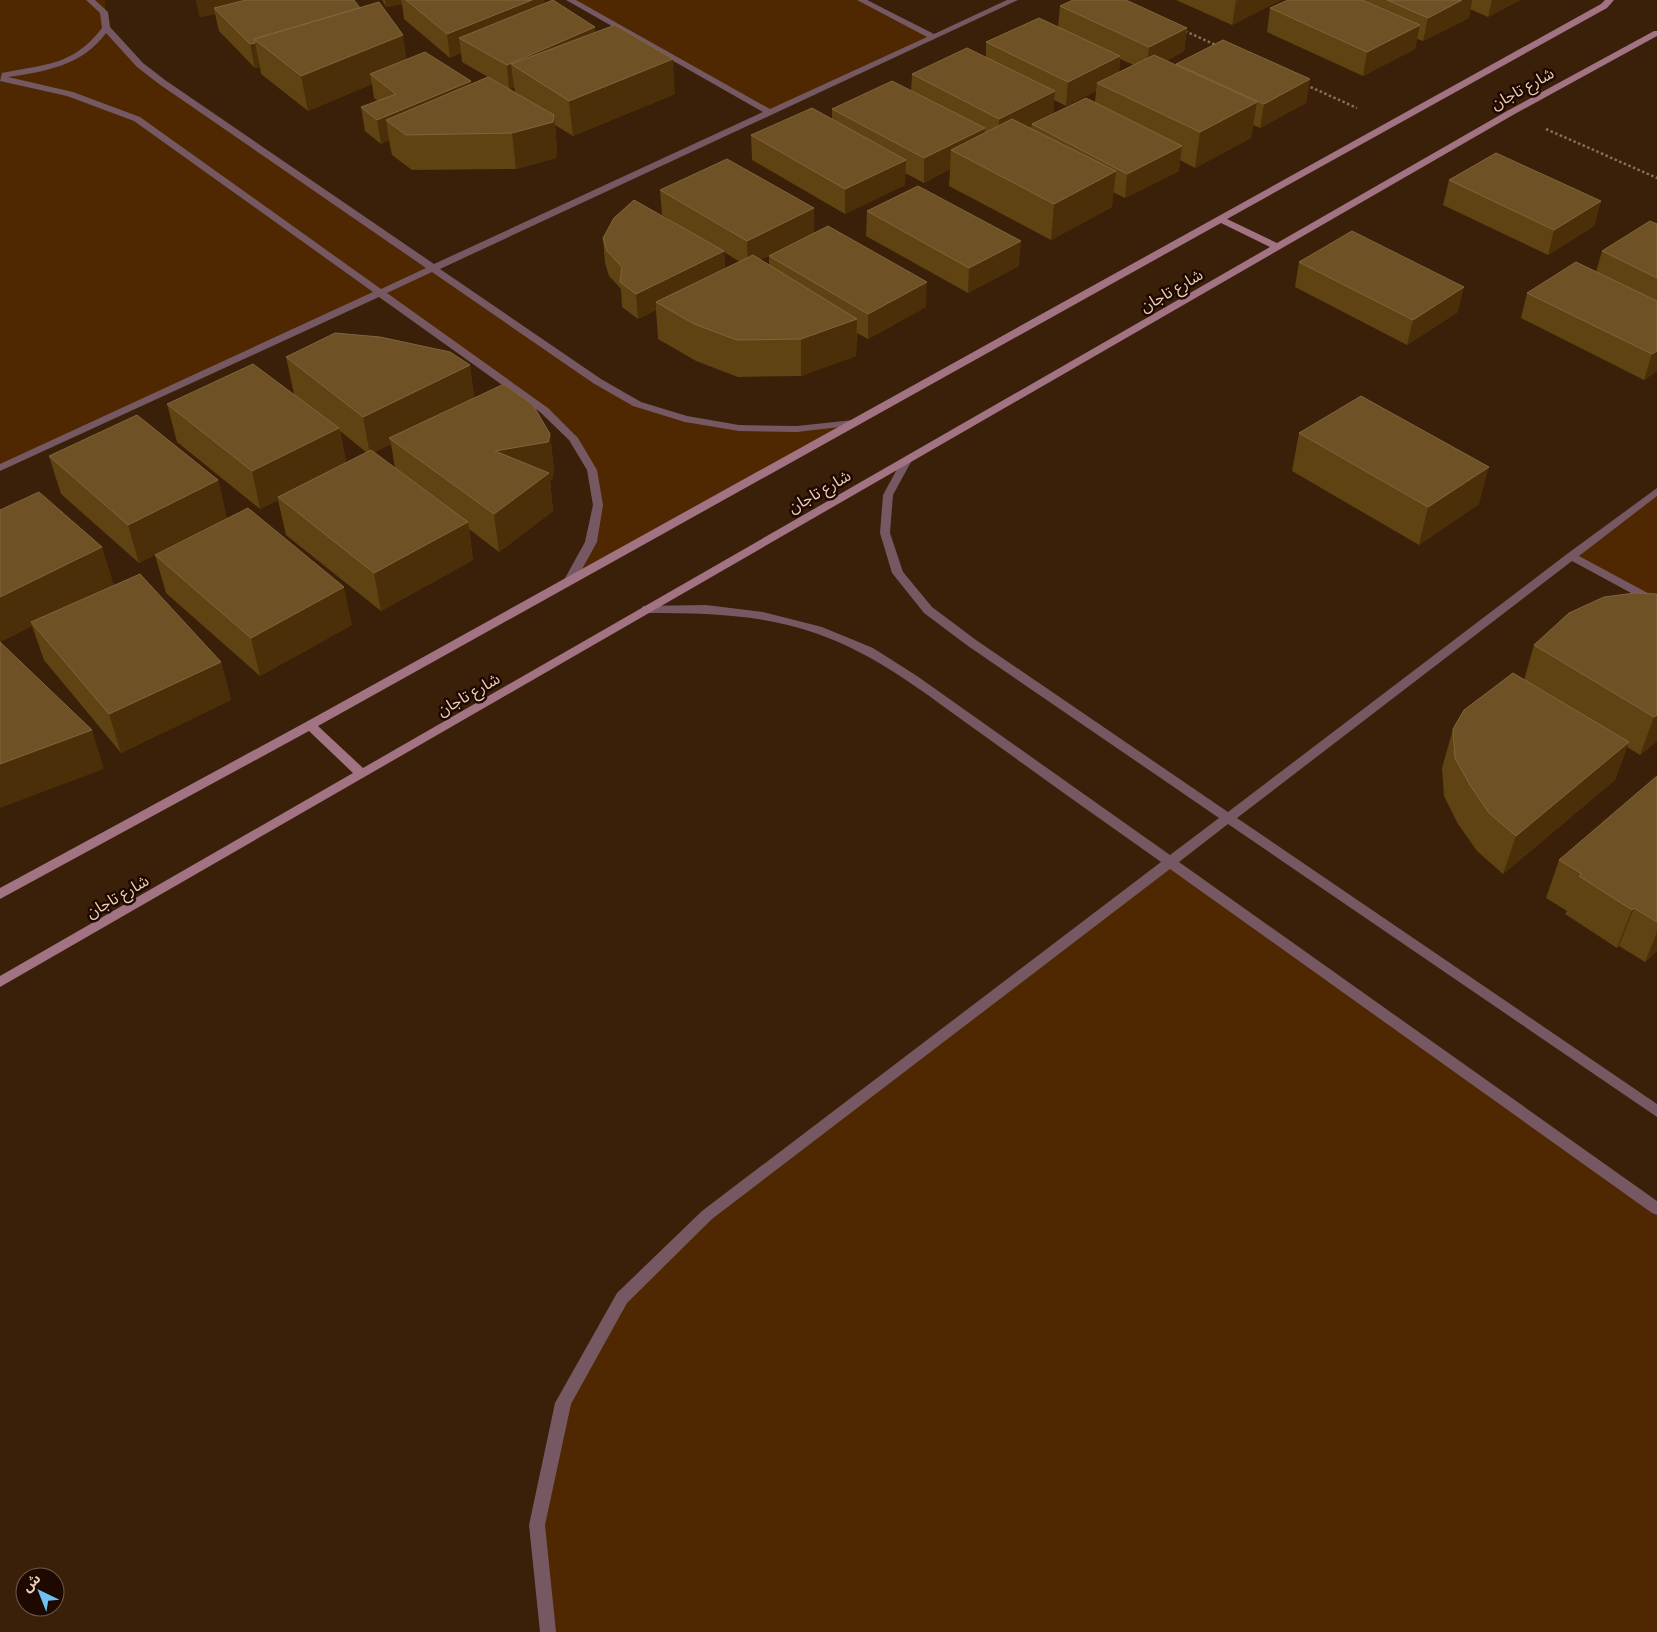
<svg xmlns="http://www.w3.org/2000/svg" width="1657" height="1632" viewBox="0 0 1657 1632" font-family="'Source Serif 4','Noto Sans Arabic',serif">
	<rect width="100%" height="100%" fill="#3a1f09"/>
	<path fill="#4f2701" d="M0,0H105L106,28L140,65L637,404C652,409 668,415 684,419C740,434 797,429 853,423L570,580L591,542L598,505L592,470L573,438L544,410L378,292L0,468Z
		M570,0H861L933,37L769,112Z
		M1657,491V603L1571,556Z
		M1170,862L1657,1209V1632H548L537,1525L563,1403L622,1298L707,1215Z"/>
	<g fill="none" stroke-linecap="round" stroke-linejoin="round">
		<path stroke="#8b6e59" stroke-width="2.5" stroke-dasharray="2.5 2.5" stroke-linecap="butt" d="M1185,31L1218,46
			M1306,85L1357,108
			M1546,129L1657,178"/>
		<path fill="#755862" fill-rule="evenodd" d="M86,0H95L108,12L110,27L143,63L165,80L434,264L763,112L566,0H576L770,109L927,37L857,0H867L934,34L1007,0H1018L440,269L601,379L641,402L687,416L739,425L797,426L853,420L857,421L858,423L857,425L797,432L739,431L685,422L633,406L593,383L432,272L387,293L548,408L578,438L597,470L603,505L597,542L576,580L570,584L564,580L585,542L593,505L587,470L569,440L540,412L379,297L0,471V464L373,292L134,121L67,96L0,81L2,73C45,64 73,66 102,28L100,13ZM106,33L137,67L159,84L426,268L381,289L140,117L73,92L8,77C45,72 83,65 106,33Z
			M907,457L912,460L893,495L890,533L903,572L932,607L976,640L1228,812L1567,554L1657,488V496L1579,556L1657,598V607L1572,561L1237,818L1657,1104V1117L1228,824L1179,862L1657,1201V1215L1652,1213L1170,869L712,1219L627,1303L571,1404L545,1525L556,1632H540L529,1525L555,1403L617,1293L702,1211L1161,862C1100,819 1040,776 979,732C927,695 877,654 815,633C761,614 704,613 647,613L641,609L643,606L706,605L763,612L822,627L873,648L917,676L1170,855L1219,818L968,646L924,613L892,573L880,533L883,495L902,460Z"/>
		<path fill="#a17383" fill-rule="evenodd" d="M1605,0H1614L1607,8L1227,219L1277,243L1507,111L1654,31H1657V36L1513,115L0,987V976L353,773L309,731L0,899V888L306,722L1601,4ZM1221,223L1270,247L363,768L318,726Z"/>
	</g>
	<path fill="#5f4313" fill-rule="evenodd" d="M196,0L407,59L471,81V84L488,77L462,62L461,53L450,58L404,19L402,4L386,7L382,0H544V4L596,32L675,94L573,136L555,125L557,150L556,158L516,169L412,170L392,155L389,140L381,144L365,131L361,107L378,101L374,98L372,84L308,111L261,74L260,67L255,68L219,31L215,14L200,17ZM514,87L515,92L510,89Z
		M1176,0H1281L1232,25Z
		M1288,0H1520L1488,17L1470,9L1469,18L1423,41L1417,39L1415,49L1363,76L1267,32L1270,8Z
		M1060,6L1187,28L1184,51L1166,61L1176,65V64L1310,79L1306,103L1260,128L1253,125L1251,138L1195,168L1180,160L1179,171L1125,198L1113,192L1112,207L1051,240L949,186L950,169L924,183L905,173V185L845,214L752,160L751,135L832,119V109L911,91L912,74L986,58V42L1058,27ZM1120,59L1134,65L1119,72ZM1096,91L1095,102L1053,114L1054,100L1066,106Z
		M1449,180L1601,201L1594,226L1548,255L1443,205Z
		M660,190L814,208V232L926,307L868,339L857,333L856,356L801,376L738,377L696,361L658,339L656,310L638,319L622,307L621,289L609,276L605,263L603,238L675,223L662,215ZM724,252L740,262L725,269ZM769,256V265L760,260Z
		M867,211L1019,266L968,293L866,236Z
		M1657,224V371L1644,380L1521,318L1527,293L1596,272L1602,251Z
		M1299,262L1458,312L1407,345L1295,287Z
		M286,357L470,365L474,398L550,434L554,471L552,480H550L553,511L499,552L469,529L473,560L381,611L286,535L278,500L260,509L177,442L167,404L294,394ZM340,431L366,452L346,463ZM391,444L395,468L374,452Z
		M1299,433L1479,504L1419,545L1292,471Z
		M49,456L218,480L227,518L139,563L61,494Z
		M0,510L114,585L106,589L221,662L231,700L121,753L44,660L32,626L0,642Z
		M155,555L352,625L260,676L166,593Z
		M1657,594V741L1640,755L1627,747L1615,780L1503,874L1477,851L1458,824L1444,796L1442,768L1453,729L1524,680L1534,645Z
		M1657,776V951L1645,962L1619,946L1617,948L1565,914L1567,911L1546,898L1559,860Z"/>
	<path fill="#4a2f08" d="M196,0H298L214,8L215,14L200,17Z
		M385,0H401L402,4L386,7Z
		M532,0H544L546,19L459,38L461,53L450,58L447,34Z
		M1239,0H1281L1232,25L1236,1Z
		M1462,0H1472L1469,18L1423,41L1428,18Z
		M1492,0H1520L1488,17Z
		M1420,25L1415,49L1363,76L1367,52Z
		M595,27L597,51L511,64L514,87L509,89L507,65Z
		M1187,28L1184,51L1146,71L1149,47Z
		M403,35L408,69L370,74L372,84L308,111L301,76Z
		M255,43L260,67L255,68L250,44Z
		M1120,56L1118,80L1097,83L1096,91L1066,106L1068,82Z
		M673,59L675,94L573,136L569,101Z
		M1310,79L1306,103L1260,128L1264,104Z
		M471,81L474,105L386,120L389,140L381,144L377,120Z
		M1055,91L1053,115L1032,124V126L998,143L999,119Z
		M1257,102L1251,138L1195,168L1200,132Z
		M554,115L557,150L556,158L516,169L512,133Z
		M985,128L983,152L951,150L950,169L924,183V158Z
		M1182,146L1179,171L1125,198L1127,174Z
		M906,160L905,185L845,214V189Z
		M1116,171L1112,207L1051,240L1054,204Z
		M1601,201L1594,226L1548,255L1554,230Z
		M814,208V233L748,266L747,241Z
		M1021,241L1019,266L968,293L969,268Z
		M724,251L725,276L656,302V310L638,319L636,294Z
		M927,282L926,307L868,339V314Z
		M1464,287L1458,312L1407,345L1413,320Z
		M857,319L856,356L801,376V339Z
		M1657,351V371L1644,380L1652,354Z
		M470,365L475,402L389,438L391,444L370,455L363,417Z
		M339,428L347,465L278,497V500L260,509L252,471Z
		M550,434L554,471L552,480H550L553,511L499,552L494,514L495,451Z
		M1489,467L1479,504L1419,545L1428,507Z
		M218,480L227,518L139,563L128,525Z
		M468,522L473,560L381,611L374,573Z
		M102,547L114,585L33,625L31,622L32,626L0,642V597Z
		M344,587L352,625L260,676L251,638Z
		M221,662L231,700L121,753L109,714Z
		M1657,715V741L1640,755L1654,717Z
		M92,730L104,769L0,808V764Z
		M1629,742L1615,780L1503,874L1516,836Z
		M1634,908L1619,946L1617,948L1632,910Z
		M1657,932V951L1645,962Z"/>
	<path fill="#6e5225" stroke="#82653c" d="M246,0H354L360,8L254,39L255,43L250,44L214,8Z
		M406,0H532L447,34Z
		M553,0L595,27L507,65L459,38Z
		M1073,0H1126L1187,28L1149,47L1060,6Z
		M1288,0H1362L1420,25L1367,52L1270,8Z
		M1387,0H1462L1428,18Z
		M379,2L403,35L301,76L254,39Z
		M1039,18L1120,56L1068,82L986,42Z
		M615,25L673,59L569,101L511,64Z
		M1223,40L1310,79L1264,104L1176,64Z
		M967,48L1055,91L999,119L912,74Z
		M425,52L471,81L377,120L361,107L396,94L370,74Z
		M1154,55L1257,102L1200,132L1097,83Z
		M488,77L554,115L553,122L512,133L406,135L386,120Z
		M892,81L985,128L924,158L832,109Z
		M1086,98L1182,146L1127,174L1032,124Z
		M812,108L906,160L845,189L751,135Z
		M1012,119L1116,171L1054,204L951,150Z
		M1496,153L1601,201L1554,230L1449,180Z
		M727,159L814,208L747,241L660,190Z
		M918,186L1021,241L969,268L867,211Z
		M634,200L724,251L636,294L620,282L622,267L607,251L603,238L614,218Z
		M1650,221L1657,224V278L1602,251Z
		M828,226L927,282L868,314L769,256Z
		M1352,231L1464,287L1413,320L1299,262Z
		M753,255L857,319L801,339L737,340L694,324L656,302Z
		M1576,262L1657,301V351L1652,354L1527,293Z
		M335,333L380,337L450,352L470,365L363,417L286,357Z
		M253,364L339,428L252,471L167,404Z
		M504,384L533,405L550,434L548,442L495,451L549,473L494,514L389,438Z
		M1361,396L1489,467L1428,507L1299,433Z
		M137,415L218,480L128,525L49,456Z
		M371,450L468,522L374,573L278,497Z
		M39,492L102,547L0,597V510Z
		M248,508L344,587L251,638L155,555Z
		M140,574L221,662L109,714L31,622Z
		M1635,593L1657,594V715L1654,717L1534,645L1569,613L1604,597Z
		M0,642L92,730L0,764Z
		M1513,673L1629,742L1516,836L1489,813L1470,785L1455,758L1453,729L1464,710Z
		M1657,776V922L1634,908L1632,910L1579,876L1582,874L1559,860Z"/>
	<g text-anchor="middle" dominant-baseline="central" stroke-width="5" stroke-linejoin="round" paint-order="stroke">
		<g font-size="16" fill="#eccdb8" stroke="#1e0900">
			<text transform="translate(1522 88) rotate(-29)">شارع تاجان</text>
			<text transform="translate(1171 290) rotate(-30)">شارع تاجان</text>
			<text transform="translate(819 491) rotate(-30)">شارع تاجان</text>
			<text transform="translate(468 694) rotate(-30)">شارع تاجان</text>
			<text transform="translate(117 896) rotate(-30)">شارع تاجان</text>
		</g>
	</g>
	<g transform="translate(40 1592) rotate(317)"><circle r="24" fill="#1e0900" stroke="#70574a"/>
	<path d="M0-4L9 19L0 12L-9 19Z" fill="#6ec2f3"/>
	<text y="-8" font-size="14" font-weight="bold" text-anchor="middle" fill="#eccdb8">ش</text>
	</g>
</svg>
